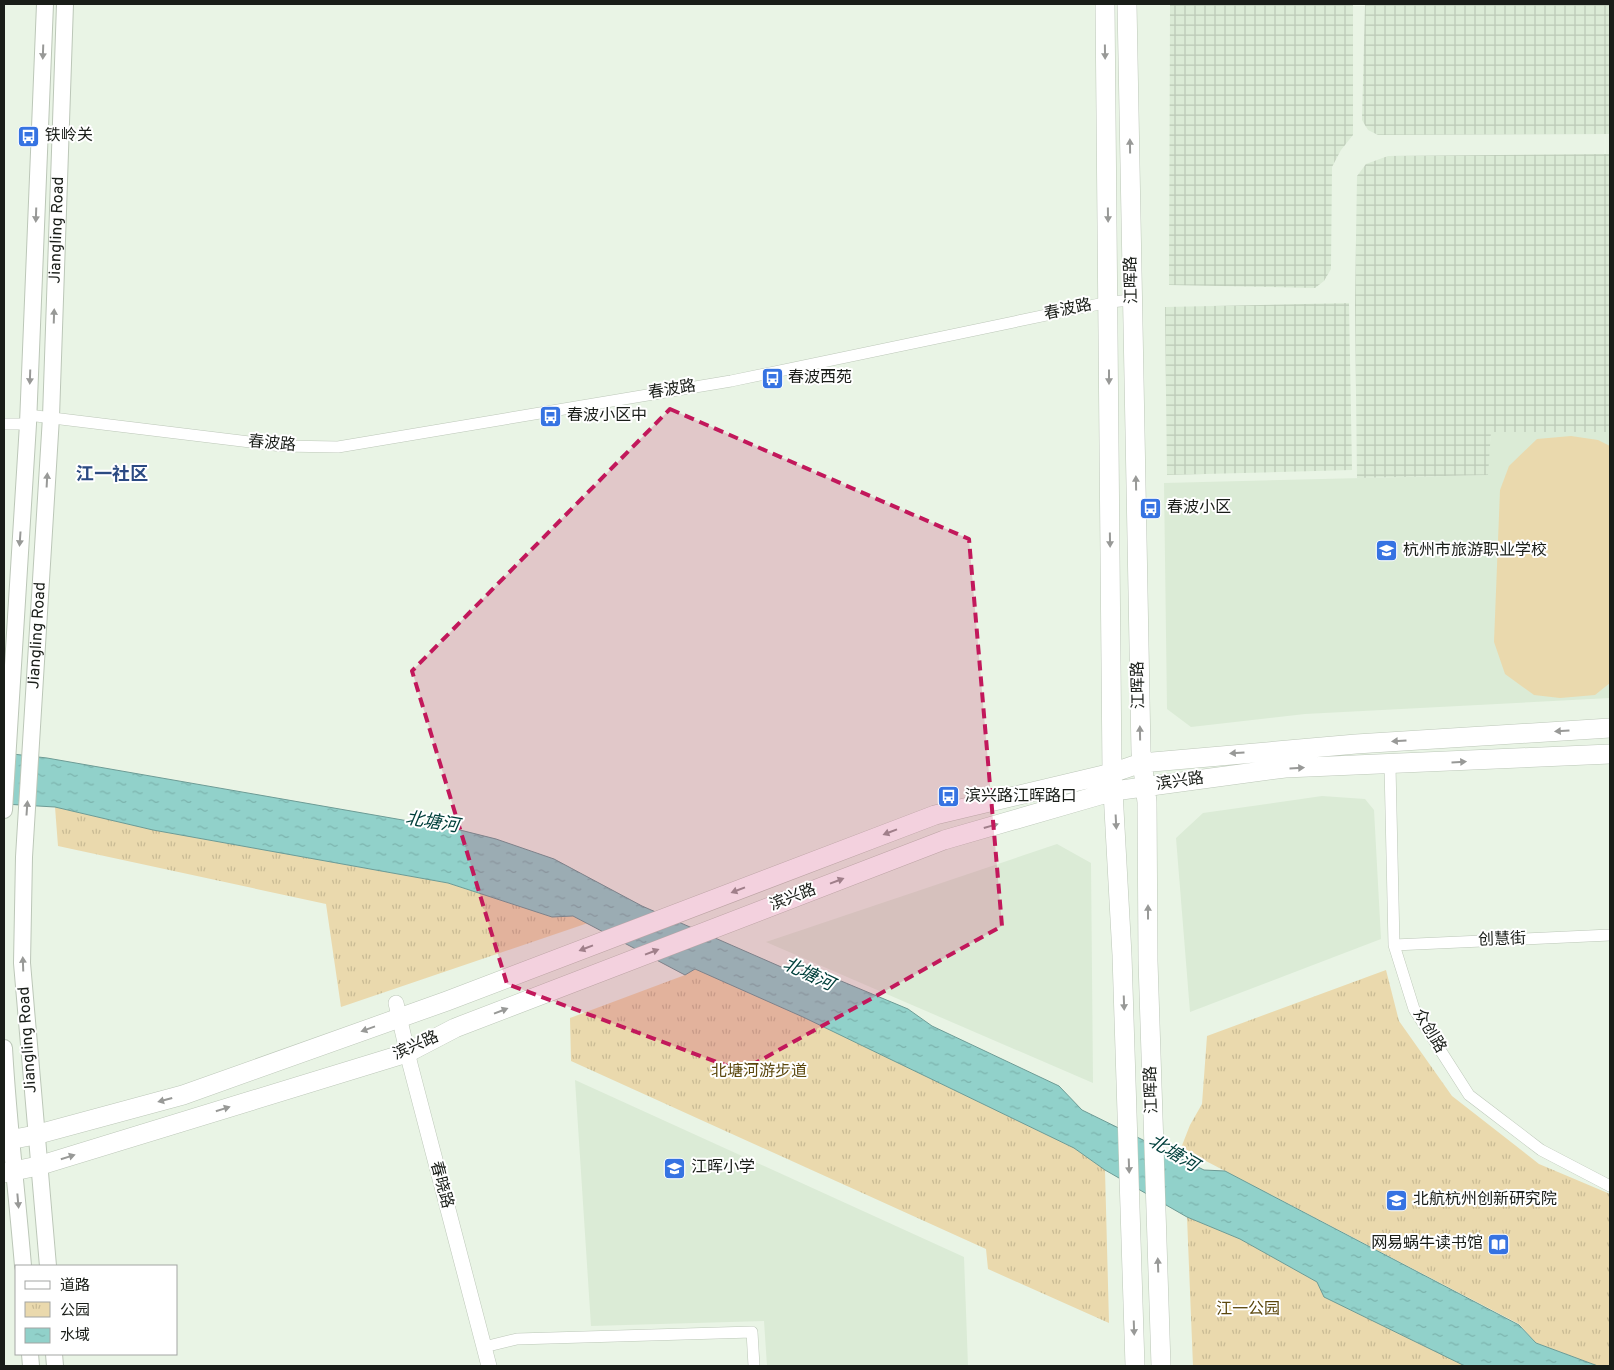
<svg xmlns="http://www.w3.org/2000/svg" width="1614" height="1370" viewBox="0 0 1614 1370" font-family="Overpass,'Noto Sans SC',sans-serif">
	<defs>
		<pattern id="industrial-grid" width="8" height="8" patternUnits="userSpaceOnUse" patternTransform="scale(1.25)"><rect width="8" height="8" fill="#dbebd6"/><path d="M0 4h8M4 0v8" fill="none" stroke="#bbc9b7"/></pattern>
		<pattern id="park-tufts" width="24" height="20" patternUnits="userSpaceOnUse" patternTransform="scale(1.25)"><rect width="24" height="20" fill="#ead9ad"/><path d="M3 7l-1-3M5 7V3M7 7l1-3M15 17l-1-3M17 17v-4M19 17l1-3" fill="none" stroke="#c8ba94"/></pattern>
		<pattern id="water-ripples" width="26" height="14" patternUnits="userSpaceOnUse" patternTransform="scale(1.25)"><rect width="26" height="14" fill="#91d1ca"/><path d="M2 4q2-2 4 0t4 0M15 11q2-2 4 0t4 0" fill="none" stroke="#7cb3ad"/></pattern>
	</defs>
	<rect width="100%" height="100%" fill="#e9f4e5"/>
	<path fill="#dbebd6" d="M1491,432H1610V698L1305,714L1191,727L1167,709L1164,483L1487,475Z
		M1322,796L1365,799L1374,810L1381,939L1190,1012L1176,838L1203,813Z
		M1057,844L1091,863L1093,1083L766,942Z
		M575,1080L964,1257L968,1366H767L764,1321L591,1326Z"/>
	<path fill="url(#industrial-grid)" d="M1170,4H1353V135L1341,150L1332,167L1331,269L1324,281L1315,288L1169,285Z
		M1365,4H1610V134L1378,135L1368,130L1362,120Z
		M1610,154V432H1491L1488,475L1357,478L1355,305L1357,176L1366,164L1388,156Z
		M1349,303L1352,470L1167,475L1165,307Z"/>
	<path fill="#ead9ad" d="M1571,436L1598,440L1610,446V683L1595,695L1560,698L1534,695L1505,674L1494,642L1500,490L1509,466L1537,439Z"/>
	<path fill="url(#park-tufts)" d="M55,807L153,830L448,883L552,917L573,916L588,923L341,1007L326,904L58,846Z
		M695,969L803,1017L1074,1148L1105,1170L1109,1323L988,1269L986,1249L571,1061L570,1018L685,975Z
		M1386,970L1399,1021L1452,1096L1539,1164L1610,1194V1366H1598L1536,1343L1519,1324L1181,1148L1190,1125L1202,1104L1207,1036Z
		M1187,1217L1240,1239L1317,1282L1324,1297L1465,1366H1193Z"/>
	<path fill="url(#water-ripples)" stroke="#6d9b95" d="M4,753L47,758L460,830L496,839L554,859L642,906L795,973L810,968L908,1009L932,1026L1059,1086L1082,1110L1204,1170L1225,1171L1519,1325L1536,1343L1598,1366H1465L1324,1297L1317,1282L1240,1239L1187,1217L1105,1170L1074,1148L803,1017L695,969L685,975L573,916L552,917L448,883L153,830L55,807L4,804Z"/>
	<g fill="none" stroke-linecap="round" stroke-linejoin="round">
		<defs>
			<path id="minor" d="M28,415L282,446L338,447L731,381L1109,302L1133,300
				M4,424H28
				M1390,766L1394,945L1414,1009L1469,1095L1541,1150L1610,1186
				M1394,945L1610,935
				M484,1347L517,1339L752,1332L754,1366"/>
			<path id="tertiary" d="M396,1003L410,1064L489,1366"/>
			<g id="secondary">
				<path d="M4,810L28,424L45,4"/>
				<path d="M4,1048C8,1121 17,1193 23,1266"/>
				<path id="s1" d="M48,1266L22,963L24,857L51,417L65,4"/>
				<path d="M30,1354L31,1366"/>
				<path d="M54,1354L55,1366"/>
			</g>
			<path id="primary" d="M1105,4L1112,773L1122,955L1135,1366
				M1127,4L1141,752L1147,802L1148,961L1161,1366
				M4,1141L35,1135L183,1095L447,1001L935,815L1112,773L1141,763L1356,744L1610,728
				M4,1173L38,1166L407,1053L455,1028L944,840L1114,791L1285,768L1610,754"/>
		</defs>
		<use href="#minor" stroke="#bcc7b8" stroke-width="12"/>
		<use href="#tertiary" stroke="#bcc7b8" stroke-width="16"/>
		<use href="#secondary" stroke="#bcc7b8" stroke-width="18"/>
		<use href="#primary" stroke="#bcc7b8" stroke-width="20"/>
		<use href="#minor" stroke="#fff" stroke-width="11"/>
		<use href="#tertiary" stroke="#fff" stroke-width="15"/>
		<use href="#secondary" stroke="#fff" stroke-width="16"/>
		<use href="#primary" stroke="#fff" stroke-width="19"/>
	</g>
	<defs><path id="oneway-solid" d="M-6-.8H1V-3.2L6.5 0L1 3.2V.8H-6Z" transform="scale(1.25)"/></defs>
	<g fill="#989997">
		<use href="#oneway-solid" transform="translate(43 52) rotate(92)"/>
		<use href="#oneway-solid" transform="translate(1105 52) rotate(89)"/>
		<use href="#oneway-solid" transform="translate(1130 146) rotate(-91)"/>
		<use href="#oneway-solid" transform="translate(36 215) rotate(92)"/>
		<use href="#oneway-solid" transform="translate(1108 215) rotate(89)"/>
		<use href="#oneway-solid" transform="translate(54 316) rotate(-88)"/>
		<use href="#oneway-solid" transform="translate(30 377) rotate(92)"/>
		<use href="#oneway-solid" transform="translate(1109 377) rotate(90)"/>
		<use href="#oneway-solid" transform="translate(47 480) rotate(-87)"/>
		<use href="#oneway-solid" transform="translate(1136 483) rotate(-91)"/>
		<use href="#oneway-solid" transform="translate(20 539) rotate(94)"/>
		<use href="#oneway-solid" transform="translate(1110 540) rotate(89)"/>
		<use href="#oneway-solid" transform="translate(1562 731) rotate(176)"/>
		<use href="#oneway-solid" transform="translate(1140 733) rotate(-91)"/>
		<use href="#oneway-solid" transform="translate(1399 741) rotate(176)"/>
		<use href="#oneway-solid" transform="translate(1237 753) rotate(176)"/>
		<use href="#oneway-solid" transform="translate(1459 762) rotate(-3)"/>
		<use href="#oneway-solid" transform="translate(1297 768) rotate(-3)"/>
		<use href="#oneway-solid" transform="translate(27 808) rotate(-86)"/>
		<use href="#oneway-solid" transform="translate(1116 822) rotate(87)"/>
		<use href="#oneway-solid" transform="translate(991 826) rotate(-16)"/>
		<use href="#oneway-solid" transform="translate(890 832) rotate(159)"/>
		<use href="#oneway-solid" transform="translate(837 881) rotate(-21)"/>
		<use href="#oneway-solid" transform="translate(738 890) rotate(159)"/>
		<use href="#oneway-solid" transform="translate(1148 912) rotate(-90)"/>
		<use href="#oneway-solid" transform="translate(586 948) rotate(159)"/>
		<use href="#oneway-solid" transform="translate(652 952) rotate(-21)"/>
		<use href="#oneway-solid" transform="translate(23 964) rotate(-92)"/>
		<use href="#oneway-solid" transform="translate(1124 1003) rotate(88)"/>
		<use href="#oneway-solid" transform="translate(501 1011) rotate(-21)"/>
		<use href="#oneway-solid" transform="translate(368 1029) rotate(160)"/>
		<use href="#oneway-solid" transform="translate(165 1100) rotate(165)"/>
		<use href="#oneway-solid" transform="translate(223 1109) rotate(-17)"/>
		<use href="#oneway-solid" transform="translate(68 1157) rotate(-17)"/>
		<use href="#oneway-solid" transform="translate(1129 1166) rotate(88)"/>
		<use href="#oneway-solid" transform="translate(18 1201) rotate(85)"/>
		<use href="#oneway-solid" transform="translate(1158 1265) rotate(-92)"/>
		<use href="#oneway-solid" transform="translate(1134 1328) rotate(88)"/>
	</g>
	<path fill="#c2185b" fill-opacity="0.2" stroke="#c2185b" stroke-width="4" stroke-dasharray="10 6" stroke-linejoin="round" d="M670,409L969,539L1002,926L741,1071L507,984L412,671Z"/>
	<defs>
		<symbol id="bus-square" viewBox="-11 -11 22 22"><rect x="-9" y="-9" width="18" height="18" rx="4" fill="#3673e2" stroke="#fff"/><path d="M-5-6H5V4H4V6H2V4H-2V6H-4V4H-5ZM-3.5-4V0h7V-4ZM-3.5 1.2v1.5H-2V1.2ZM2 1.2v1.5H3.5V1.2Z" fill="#fff"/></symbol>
		<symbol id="school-square" viewBox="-11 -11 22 22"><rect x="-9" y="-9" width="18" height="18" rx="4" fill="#3673e2" stroke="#fff"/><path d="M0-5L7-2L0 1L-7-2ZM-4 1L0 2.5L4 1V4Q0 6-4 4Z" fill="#fff"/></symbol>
		<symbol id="university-square" viewBox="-11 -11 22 22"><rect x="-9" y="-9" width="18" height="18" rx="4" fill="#3673e2" stroke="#fff"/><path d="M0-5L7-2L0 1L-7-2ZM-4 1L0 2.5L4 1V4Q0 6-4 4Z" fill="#fff"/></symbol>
		<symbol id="library-square" viewBox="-11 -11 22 22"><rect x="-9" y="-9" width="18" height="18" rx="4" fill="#3673e2" stroke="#fff"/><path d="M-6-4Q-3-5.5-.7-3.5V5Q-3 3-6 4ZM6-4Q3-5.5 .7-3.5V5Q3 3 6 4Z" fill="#fff"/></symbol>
	</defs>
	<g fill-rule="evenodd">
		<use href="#bus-square" x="16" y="124" width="25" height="25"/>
		<use href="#bus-square" x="760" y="366" width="25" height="25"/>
		<use href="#bus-square" x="538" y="404" width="25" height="25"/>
		<use href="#bus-square" x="1138" y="496" width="25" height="25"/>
		<use href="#school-square" x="1374" y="538" width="25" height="25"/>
		<use href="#bus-square" x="936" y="784" width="25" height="25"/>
		<use href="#school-square" x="662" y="1156" width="25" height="25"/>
		<use href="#university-square" x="1384" y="1188" width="25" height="25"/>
		<use href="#library-square" x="1486" y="1232" width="25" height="25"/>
	</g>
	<g text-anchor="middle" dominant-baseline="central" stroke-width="4" stroke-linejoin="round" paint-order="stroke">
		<g font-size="16" fill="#191d18" stroke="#fff" text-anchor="start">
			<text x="45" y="136">铁岭关</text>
			<text x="788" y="378">春波西苑</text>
			<text x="567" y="416">春波小区中</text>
			<text x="1167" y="508">春波小区</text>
			<text x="1403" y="551">杭州市旅游职业学校</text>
			<text x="965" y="797">滨兴路江晖路口</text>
			<text x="691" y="1168">江晖小学</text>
			<text x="1413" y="1200">北航杭州创新研究院</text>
			<text x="1483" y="1244" text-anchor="end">网易蜗牛读书馆</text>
		</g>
		<g font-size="16" fill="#191d18" stroke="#fff">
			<text stroke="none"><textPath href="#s1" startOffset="1038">Jiangling Road</textPath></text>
			<text transform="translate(1132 280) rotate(-91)">江晖路</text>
			<text transform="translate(1068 310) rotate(-12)">春波路</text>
			<text transform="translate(672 390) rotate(-9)">春波路</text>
			<text transform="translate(272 444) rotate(5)">春波路</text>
			<text stroke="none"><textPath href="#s1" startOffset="632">Jiangling Road</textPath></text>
			<text transform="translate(1139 685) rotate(-91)">江晖路</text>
			<text transform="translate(1180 782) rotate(-8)">滨兴路</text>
			<text transform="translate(793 898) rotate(-21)">滨兴路</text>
			<text transform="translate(1502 940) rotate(-2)">创慧街</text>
			<text transform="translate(1429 1031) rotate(59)">众创路</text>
			<text transform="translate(28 1040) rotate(-94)">Jiangling Road</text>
			<text transform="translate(416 1046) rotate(-24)">滨兴路</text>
			<text transform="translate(1152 1090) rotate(-92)">江晖路</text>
			<text transform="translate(441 1185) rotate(75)">春晓路</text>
		</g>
		<g font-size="16" fill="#5b470d" stroke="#fff">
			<text x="759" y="1072">北塘河游步道</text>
			<text x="1248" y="1310">江一公园</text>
		</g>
		<g font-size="18" font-weight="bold" fill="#2b4a82" stroke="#fff">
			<text x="112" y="475">江一社区</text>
		</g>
		<g font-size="18" font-style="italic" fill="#02403c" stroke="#fff">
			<text transform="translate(432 823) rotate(9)">北塘河</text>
			<text transform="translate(808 975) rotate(25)">北塘河</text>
			<text transform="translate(1173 1154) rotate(31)">北塘河</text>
		</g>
	</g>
	<rect width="1614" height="1370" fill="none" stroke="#191d18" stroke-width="10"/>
	<rect x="15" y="1265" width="162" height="90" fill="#ffffff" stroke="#a3a5a3"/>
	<rect x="25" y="1281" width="25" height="8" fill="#ffffff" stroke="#a3a5a3"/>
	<text x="60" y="1290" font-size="15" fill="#191d18">道路</text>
	<rect x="25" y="1302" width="25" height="15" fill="url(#park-tufts)" stroke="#a3a5a3"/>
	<text x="60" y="1315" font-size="15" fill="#191d18">公园</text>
	<rect x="25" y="1328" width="25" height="15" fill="url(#water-ripples)" stroke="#a3a5a3"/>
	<text x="60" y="1340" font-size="15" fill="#191d18">水域</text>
</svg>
